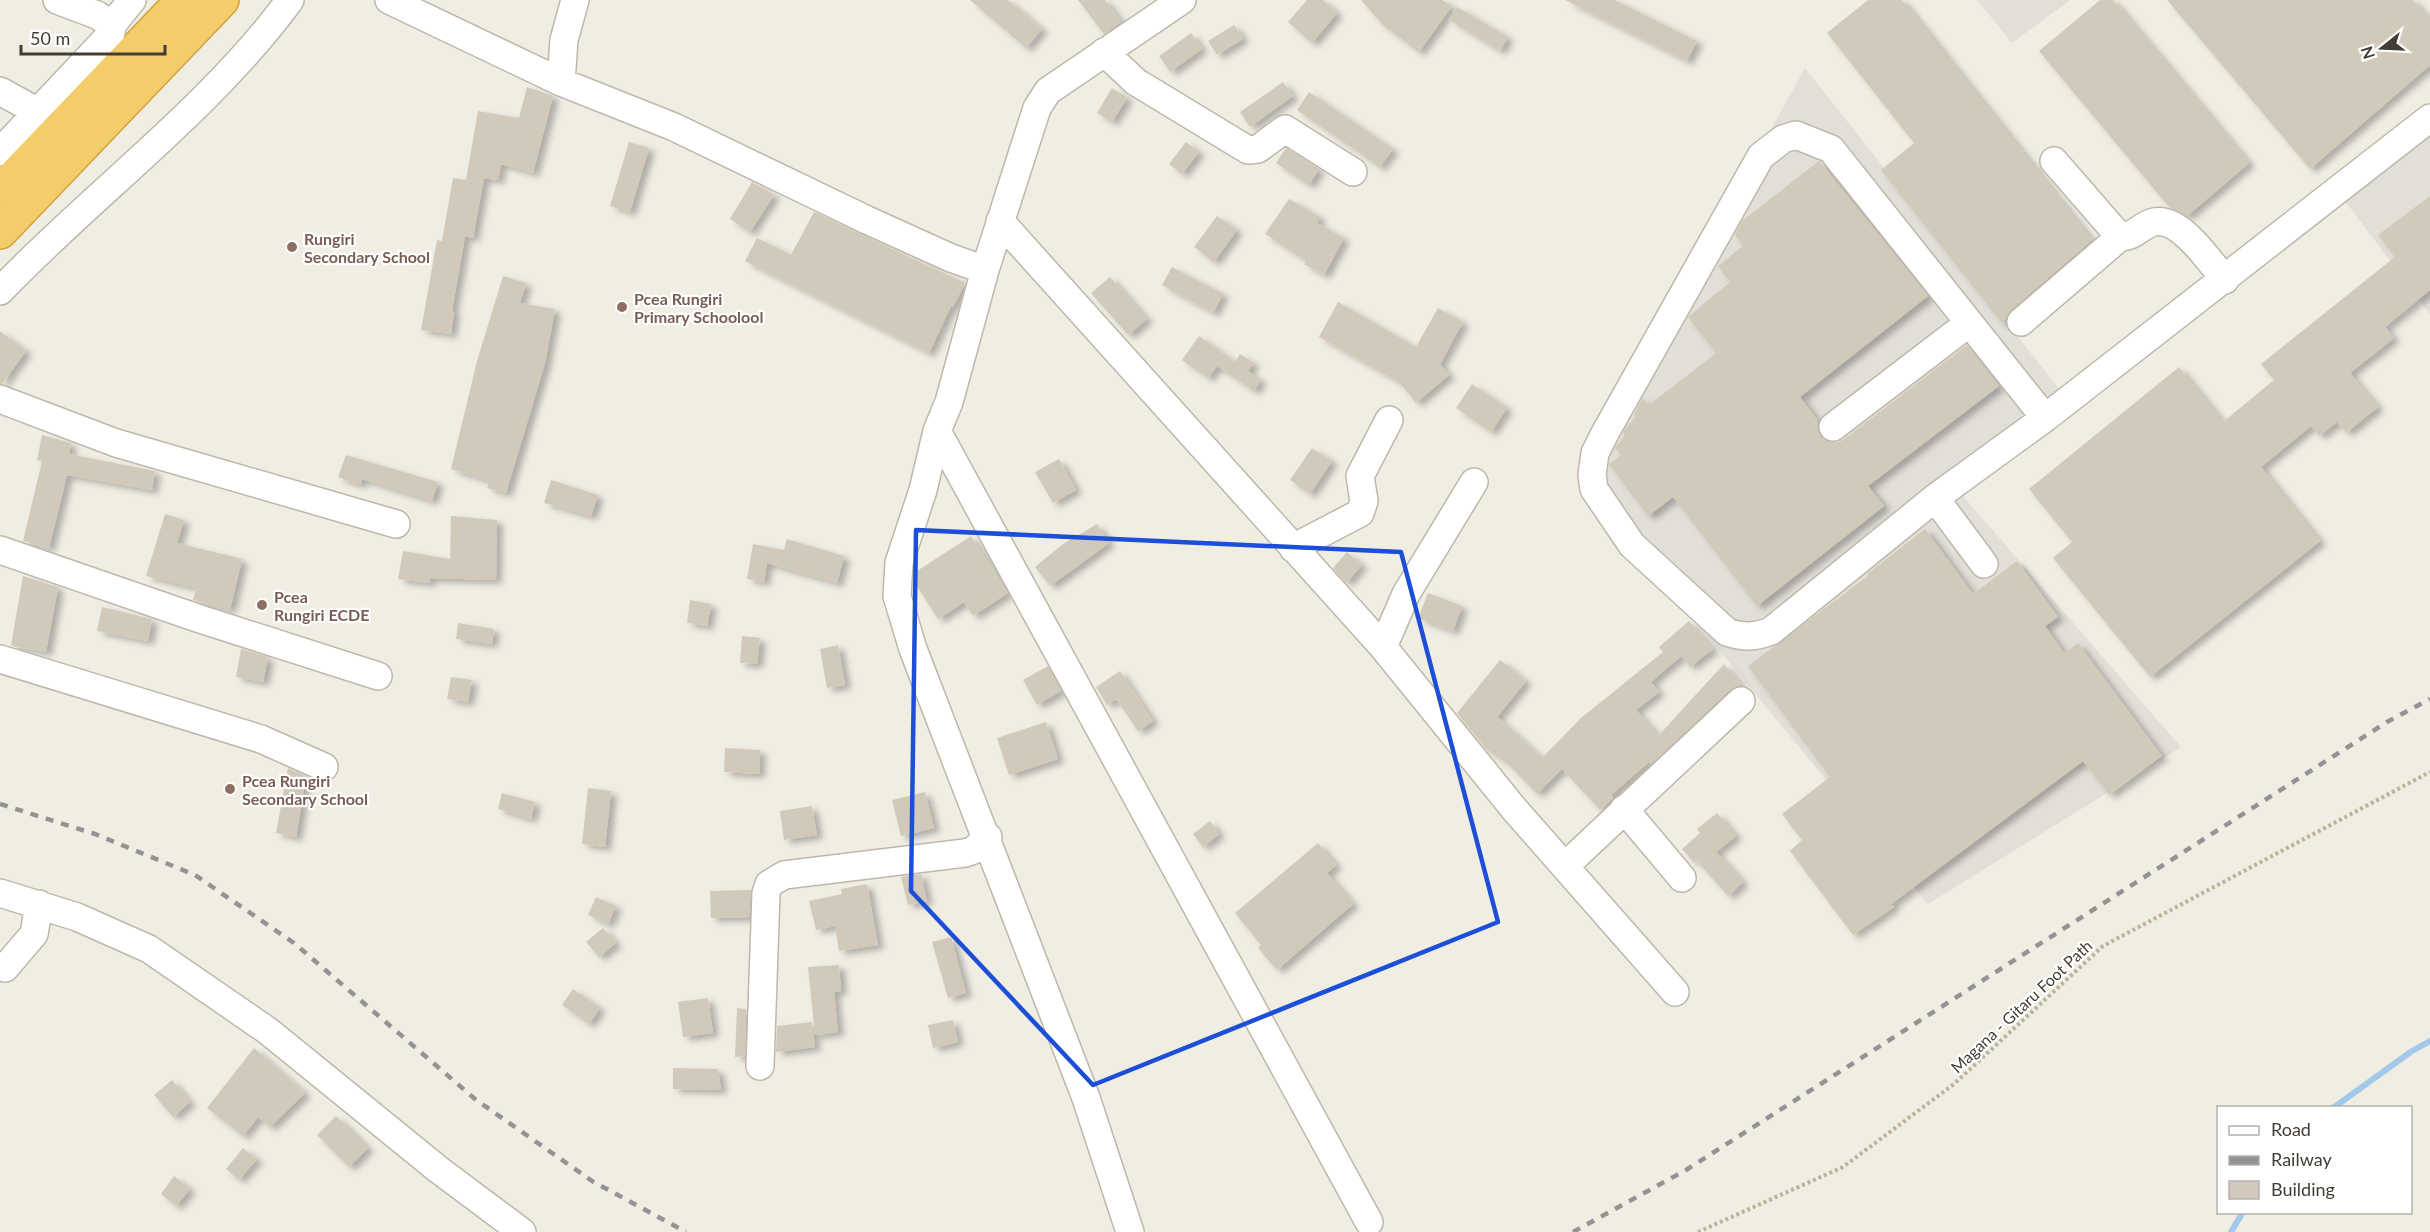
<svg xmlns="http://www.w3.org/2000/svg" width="2430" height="1232" viewBox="0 0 2430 1232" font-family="Lato,sans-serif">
	<defs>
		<filter id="shadow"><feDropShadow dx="6" dy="4" stdDeviation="3" flood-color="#0004"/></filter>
	</defs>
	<rect width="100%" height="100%" fill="#f0ede3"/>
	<path fill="#e2ded8" d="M1977,0H2070L2012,43Z
		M1805,68L2075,409L1963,496L2181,747L1928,904L1578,478Z
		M2430,130V314L2342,197Z"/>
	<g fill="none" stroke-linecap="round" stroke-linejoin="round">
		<path stroke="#a2c9ea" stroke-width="6" d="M2333,1108L2412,1051L2430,1041
			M2231,1232L2243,1212"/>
	</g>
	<path fill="#d1c9ba" filter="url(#shadow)" d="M970,0H1008L1042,29L1026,48Z
		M1078,0H1105L1121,22L1104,34Z
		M1307,0H1323L1337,13L1312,43L1288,22Z
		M1361,0H1442L1452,6L1419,52L1383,25Z
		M1565,0H1615L1697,41L1687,61Z
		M1868,0H1902L2092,240L2011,310L2002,323L1881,170L1914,143L1827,33Z
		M2100,0H2113L2249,163L2187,216L2169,207L2039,51Z
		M2167,0H2413L2430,20V65L2310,169Z
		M1457,7L1508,37L1500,51L1449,20Z
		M1234,25L1243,39L1217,55L1208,41Z
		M1191,33L1202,49L1170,72L1159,56Z
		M1283,82L1293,96L1250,127L1240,112Z
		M527,87L553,96L533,173L501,164L498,180L484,178L473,238L465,236L452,311H454L451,334L421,330L437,240L442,241L453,178L466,180L478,111L519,118Z
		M1112,88L1127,98L1112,122L1097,113Z
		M1309,92L1393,149L1380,167L1297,110Z
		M629,142L649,148L630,212L610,206Z
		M1186,142L1199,152L1182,174L1169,164Z
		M1286,148L1319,169L1309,185L1276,163Z
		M1819,161L1928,296L1800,397L1818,421V430L1821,437L1834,443L1843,440L1967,345L1999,386L1868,486L1884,506L1757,606L1673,497L1648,516L1609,464L1621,455L1615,448L1625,435L1623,432L1636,416L1634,414L1643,398L1649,405L1716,353L1688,317L1730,282L1718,266L1743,246L1735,235L1742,221Z
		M752,182L774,195L750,232L730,219Z
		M2430,196V290L2385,327L2394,338L2350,373L2378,407L2346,433L2337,422L2319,436L2311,426L2261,467L2320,541L2150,677L2053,558L2072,542L2029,489L2179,367L2223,422L2274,380L2261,364L2395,257L2378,235Z
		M1289,199L1320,217L1317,223L1344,238L1324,275L1304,264L1306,261L1265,234Z
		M814,212L965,283L953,307L951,306L929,353L745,261L757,238L791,255Z
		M1217,216L1237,230L1214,262L1194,247Z
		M1172,267L1223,294L1213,313L1162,285Z
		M503,276L526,283L520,303L555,309L545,363L506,493L487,488L489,481L451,469L477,361Z
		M1110,277L1147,319L1128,335L1091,293Z
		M1338,302L1416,347L1438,308L1463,322L1440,364L1449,375L1416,403L1399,382L1319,337Z
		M0,331L26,351L2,384H0Z
		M1199,336L1235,362L1240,354L1254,363L1248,371L1261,380L1254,391L1217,366L1208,378L1182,360Z
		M1472,384L1507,408L1491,432L1456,408Z
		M42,435L71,443L69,454L155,471L152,490L67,475L49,548L23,541L42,461L37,460Z
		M1312,448L1332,461L1310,494L1290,480Z
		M346,455L438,482L432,501L362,479L360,485L338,477Z
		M1059,459L1076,490L1053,503L1035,472Z
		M551,480L598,495L591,516L544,503Z
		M165,514L184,520L177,543L242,559L230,610L193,600L196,588L146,576Z
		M451,516L497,520L496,580L430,578L429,583L398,579L403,551L450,559Z
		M1097,524L1109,543L1050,586L1035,567L1063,544Z
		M1925,529L1973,594L2017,561L2058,617L2045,626L2064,653L2078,643L2162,756L2109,795L2083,761L1891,904L1894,907L1853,935L1790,851L1802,840L1782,814L1830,777L1748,666L1868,576L1867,574Z
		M971,536L1008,593L973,616L964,602L938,619L914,581V573Z
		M787,539L844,556L837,583L767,563L764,582L747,579L753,544L784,550Z
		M1347,552L1362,565L1346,583L1333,568Z
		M23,576L58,587L46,652L11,646Z
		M1428,593L1462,606L1453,631L1418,618Z
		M690,600L711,604L707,626L687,623Z
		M102,607L152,619L148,641L97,631Z
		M1689,621L1713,649L1690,667L1681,656L1651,682L1659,692L1636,710L1658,736L1724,664L1741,684L1730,690L1651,764L1649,762L1611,795L1613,798L1600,810L1562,769L1537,794L1508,764L1486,749L1457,713L1500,660L1526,681L1497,717L1542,758L1581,718L1663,652L1659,647Z
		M458,623L494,629L492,644L456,639Z
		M742,636L760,638L757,664L740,663Z
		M838,645L845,685L827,688L820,649Z
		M241,649L268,657L263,682L236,677Z
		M1048,666L1061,691L1037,705L1023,680Z
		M1120,671L1153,721L1138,731L1116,699L1107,705L1096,687Z
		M451,677L472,680L468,702L447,699Z
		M1046,722L1058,759L1009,775L997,738Z
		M725,748L760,750L759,774L724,772Z
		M288,768L306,776L296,837L276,833Z
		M588,788L611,791L605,847L582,844Z
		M925,792L934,828L901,836L892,800Z
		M502,793L535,802L531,819L498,809Z
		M812,806L817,835L784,840L780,811Z
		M1717,813L1736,836L1716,852L1743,882L1728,896L1696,860L1694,862L1682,849L1700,833L1697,829Z
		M1210,821L1219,834L1203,847L1193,834Z
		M1318,843L1336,865L1327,873L1353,904L1277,970L1258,948L1261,945L1235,913Z
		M921,874L927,901L908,905L901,877Z
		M867,884L878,945L839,951L835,926L816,930L809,901L842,894L841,889Z
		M751,890L749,917L711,918L710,891Z
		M596,897L616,906L608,924L588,915Z
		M603,928L616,943L599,957L586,942Z
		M951,937L966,993L948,998L932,942Z
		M839,965L841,991L834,992L838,1032L815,1035L808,967Z
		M573,989L600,1008L589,1024L562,1005Z
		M708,998L713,1033L683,1037L678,1002Z
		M737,1008L746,1009L745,1056L735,1057Z
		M953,1020L958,1042L933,1048L928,1025Z
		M812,1022L815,1047L776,1052L777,1026Z
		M254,1048L305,1093L270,1127L258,1117L243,1136L207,1108Z
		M673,1068L718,1069L721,1090L673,1089Z
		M172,1080L190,1102L173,1117L154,1095Z
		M336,1116L368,1148L349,1167L317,1135Z
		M243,1148L257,1159L239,1180L226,1169Z
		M174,1176L190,1189L176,1206L161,1194Z"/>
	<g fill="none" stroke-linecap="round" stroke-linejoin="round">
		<defs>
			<path id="minor" d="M57,0L97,15L112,25
				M389,0L561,82L674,127L867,220L951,258L985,270
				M112,25L132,0
				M1104,52L1136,82L1248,150L1258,149L1285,129L1353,172
				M561,82L564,40L575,0
				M0,91L38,112
				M1796,135L1831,149L2045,418L1935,498L1771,631C1755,637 1744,638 1727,632L1632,545L1594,489L1592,475L1595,453L1605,433L1761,156L1783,139Z
				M0,152L111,34L112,25
				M2054,161L2120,237C2135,237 2141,225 2154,222C2180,216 2210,262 2225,280
				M1000,221L1383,647L1515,810L1675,992
				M0,291C94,193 209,110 290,0
				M2021,322L2120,237
				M0,399L116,443L396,524
				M2045,418L2430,118
				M1833,427L1969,323
				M937,431L1369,1222
				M1935,498L1984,564
				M1293,548L1360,513L1364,501L1360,476L1389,420
				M0,550L200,619L378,676
				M1383,647L1406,594L1474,482
				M0,659L261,739L324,767
				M1624,809L1682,878
				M1565,866L1741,701
				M0,893L77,917L149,949L268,1031L439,1170L522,1232
				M5,968L34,934L39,904
				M760,1066L766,893L769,884L784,875L965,853L974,850L988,837
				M1130,1232L1086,1098L913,649L897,596L899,563L923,490L937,431L949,402L985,270L1037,108L1048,91L1182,0"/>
			<path id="highway" d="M0,191L183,0
				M0,232L222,0"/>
		</defs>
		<use href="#minor" stroke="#beb8aa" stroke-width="30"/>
		<use href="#highway" stroke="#d2a23c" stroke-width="36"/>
		<path stroke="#bcb199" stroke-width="4" stroke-dasharray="3 3" stroke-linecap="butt" d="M1698,1232L1843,1167L1954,1084L2103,946L2430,772"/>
		<use href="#minor" stroke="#fff" stroke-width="27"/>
		<use href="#highway" stroke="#f4cd6b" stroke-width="33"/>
		<path stroke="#939393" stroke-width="4.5" stroke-dasharray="8 8" stroke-linecap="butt" d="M0,804L95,834L195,875L294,943L475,1099L592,1181L686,1232
			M1573,1232L1686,1170L2387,722L2430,699"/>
	</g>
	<path fill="none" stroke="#1d4ed8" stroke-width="4.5" stroke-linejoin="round" d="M916,530L1401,552L1498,922L1093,1085L911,891Z"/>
	<g fill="#8d6e63" stroke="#fff" stroke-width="2">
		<circle cx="292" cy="247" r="6"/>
		<circle cx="622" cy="307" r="6"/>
		<circle cx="262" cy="605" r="6"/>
		<circle cx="230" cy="789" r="6"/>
	</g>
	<g text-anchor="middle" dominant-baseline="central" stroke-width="4.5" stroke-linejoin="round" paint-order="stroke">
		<g font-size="16" font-weight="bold" fill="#785e54" stroke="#fff" text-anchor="start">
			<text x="304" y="238">Rungiri<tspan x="304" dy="18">Secondary School</tspan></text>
			<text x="634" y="298">Pcea Rungiri<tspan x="634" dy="18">Primary Schoolool</tspan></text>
			<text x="274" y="596">Pcea<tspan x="274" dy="18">Rungiri ECDE</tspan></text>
			<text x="242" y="780">Pcea Rungiri<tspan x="242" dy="18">Secondary School</tspan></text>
		</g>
		<g font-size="16" fill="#423d34" stroke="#fff">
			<text transform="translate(2021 1006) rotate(-43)">Magana - Gitaru Foot Path</text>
		</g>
	</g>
	<rect x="2217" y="1106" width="195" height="108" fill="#ffffff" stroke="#b3b1ae" stroke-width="1.5"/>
	<rect x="2229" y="1126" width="30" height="9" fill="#ffffff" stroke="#b3b1ae" stroke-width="1.5"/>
	<text x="2271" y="1136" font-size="18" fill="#423d34">Road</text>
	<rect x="2229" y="1156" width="30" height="9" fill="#939393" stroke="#b3b1ae" stroke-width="1.5"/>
	<text x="2271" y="1166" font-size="18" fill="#423d34">Railway</text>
	<rect x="2229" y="1181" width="30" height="18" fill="#d1c9ba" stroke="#b3b1ae" stroke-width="1.5"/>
	<text x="2271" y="1196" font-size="18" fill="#423d34">Building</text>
	<g transform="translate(2382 48) rotate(252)" stroke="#ffffff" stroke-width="4.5" paint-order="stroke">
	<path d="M0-4.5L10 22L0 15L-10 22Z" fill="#423d34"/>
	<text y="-9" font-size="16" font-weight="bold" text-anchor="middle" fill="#423d34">N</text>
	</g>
	<path d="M21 45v9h144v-9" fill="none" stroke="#423d34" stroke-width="3"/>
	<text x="30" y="45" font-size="18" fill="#423d34" stroke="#ffffff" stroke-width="4.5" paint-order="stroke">50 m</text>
</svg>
